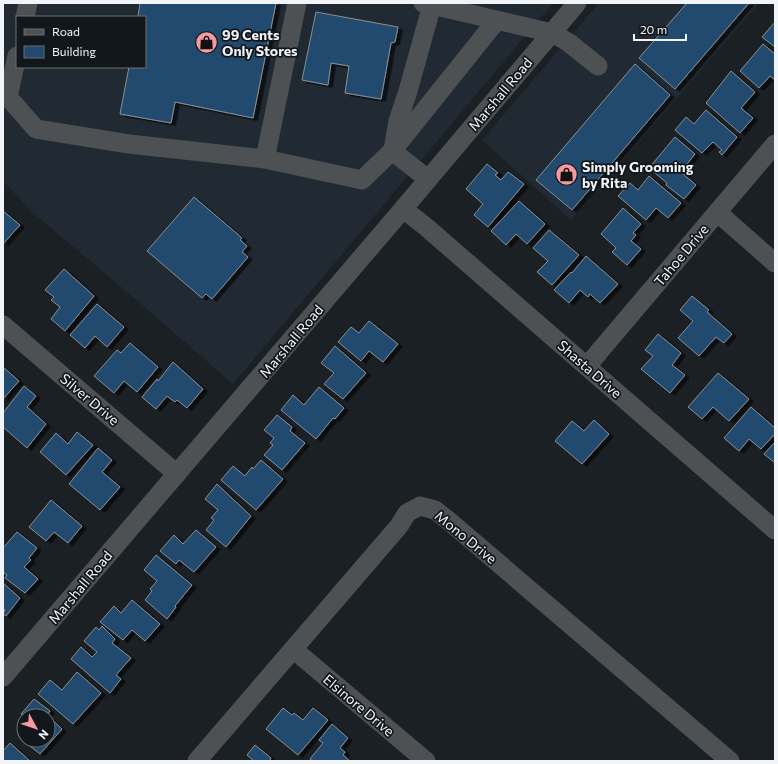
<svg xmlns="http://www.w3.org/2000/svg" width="778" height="764" viewBox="0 0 778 764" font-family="Commissioner,sans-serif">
	<defs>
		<filter id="shadow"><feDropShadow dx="4.5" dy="2.5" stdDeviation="0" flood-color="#0009"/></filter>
	</defs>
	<rect width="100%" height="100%" fill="#1b2025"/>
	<path fill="#212a33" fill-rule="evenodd" d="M3,3H553L233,384L133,297L32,212L3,181ZM17,17H145V67H17Z
		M599,3H759L571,220L482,140Z"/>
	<path fill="#214a6e" stroke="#898f95" filter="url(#shadow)" d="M140,3H276L253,118L175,102L171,123L120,114L129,67H145V17H138Z
		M687,3H749L675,89L639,58Z
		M316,12L398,27L395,42L391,43L381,99L345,93L349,66L331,63L328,85L302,80Z
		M775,22V47L762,37Z
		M763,44L775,54V80L770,76L759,88L740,71Z
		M635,64L670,95L572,210L536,180Z
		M731,71L755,92L741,108L753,118L740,133L706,103Z
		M706,110L737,137L722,155L719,152L722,150L713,142L702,153L675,130L686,117L694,124Z
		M675,137L695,154L687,164L689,165L682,173L696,185L684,199L666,185L667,183L649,168Z
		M487,164L498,173L495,175L501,180L508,172L524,184L488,227L474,215L483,204L466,189Z
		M649,176L681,203L668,218L656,208L646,220L618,196L630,183L638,190Z
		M194,197L242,238L240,240L247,246L242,252L248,257L212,299L206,294L202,298L147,251Z
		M519,201L545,224L527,244L516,234L506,245L491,231Z
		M623,208L641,224L633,233L636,235L631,241L641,249L627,265L612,252L616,248L601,234Z
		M3,211L20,225L3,244Z
		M549,230L579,255L552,285L537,272L548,261L533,248Z
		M586,256L618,284L600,303L590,294L588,297L580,290L569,303L554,290L571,272L572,273Z
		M64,269L94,296L65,331L51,319L60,307L51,300L54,297L45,290Z
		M692,296L709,310L707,312L732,334L724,343L716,337L699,356L678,338L693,321L680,310Z
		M97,304L124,327L107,347L95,336L85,348L70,335Z
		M369,321L398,344L383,362L369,351L361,361L338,342L351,327L359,333Z
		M658,334L681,353L672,365L685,375L670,393L641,369L653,356L645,350Z
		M130,343L158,367L137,392L124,381L114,393L94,376L117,350L121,353Z
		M335,346L366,373L343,399L324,384L334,373L321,363Z
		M173,362L203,389L187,408L177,400L175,402L167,396L156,409L142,397L157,379L158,381Z
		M4,368L19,381L3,399V369Z
		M718,373L749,399L729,421L713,407L702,419L688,407Z
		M24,386L36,396L27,407L46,424L27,448L3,427V413Z
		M319,387L344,408L335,419L333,418L316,439L281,410L293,395L304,405Z
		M751,407L775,428V434L761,449L749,439L739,451L724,438Z
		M277,415L292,427L290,431L305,443L282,470L264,455L273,445L270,443L274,438L264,430Z
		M594,420L609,434L582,464L555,441L572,421L584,431Z
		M77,432L93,445L66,475L40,452L56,433L68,444Z
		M775,442V463L764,454Z
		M98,448L112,460L102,472L120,487L100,510L69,484Z
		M261,460L283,479L256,510L221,480L233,466L245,476L252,467L253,469Z
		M217,484L251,516L226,547L206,530L214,520L211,518L218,510L205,499Z
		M51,500L82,526L68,543L54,532L46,541L29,527Z
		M196,530L216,547L194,572L179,560L176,564L160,551L174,535L183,544Z
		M17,532L37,548L29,558L31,560L24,567L38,579L25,593L5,578L7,575L3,572V548Z
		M156,555L192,585L175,606L176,607L167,619L145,600L152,591L150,589L157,581L144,570Z
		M3,583L20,598L6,616L3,614L5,610L3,608Z
		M132,600L160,624L145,641L132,630L123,640L100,622L114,606L121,613Z
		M102,626L115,639L112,643L131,658L116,675L121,679L110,693L71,659L81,647L92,657L97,652L84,641L96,627L99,630Z
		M77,672L101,693L73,724L38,694L50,680L62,690Z
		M34,699L50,711L47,715L48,716H24V717L21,714Z
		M283,708L292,715L294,713L303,720L313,708L328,720L298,755L266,729Z
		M48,716L62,729L40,754L21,739L24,736V740H48Z
		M332,724L348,738L340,748L345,752L343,755L350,761H313L310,759L323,743L319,740Z
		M10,743L30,761H3V751Z
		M255,745L271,758L269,761H254L247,755Z"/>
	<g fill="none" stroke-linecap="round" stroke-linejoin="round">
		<path stroke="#4e5153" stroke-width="19" d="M432,3V5L552,33L568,42L598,66
			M25,17L28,3
			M17,56L8,97L36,129L129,144L265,159L297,3
			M393,150L398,121L408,91L432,5L423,3
			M392,151L497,20
			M265,159L362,180L392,151L428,179
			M403,209L425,226L775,530
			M717,212L775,263
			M3,325L177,474
			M587,366L775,144
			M293,649L426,761
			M3,677L403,209L577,3
			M197,761L399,526L407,513L420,506L435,510L449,521L730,761"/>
	</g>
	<defs>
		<symbol id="shop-disc" viewBox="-11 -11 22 22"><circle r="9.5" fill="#f49aa0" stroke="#12171b"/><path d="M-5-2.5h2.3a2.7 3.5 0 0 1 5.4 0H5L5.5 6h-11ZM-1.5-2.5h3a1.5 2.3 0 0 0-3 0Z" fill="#111"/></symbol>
	</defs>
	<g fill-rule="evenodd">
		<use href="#shop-disc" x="194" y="30" width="25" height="25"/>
		<use href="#shop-disc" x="554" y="162" width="25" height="25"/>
	</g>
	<g text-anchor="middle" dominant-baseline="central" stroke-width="3.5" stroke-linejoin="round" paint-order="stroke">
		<g font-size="14" font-weight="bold" fill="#f1f4f8" stroke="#12171b" text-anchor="start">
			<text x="222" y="34">99 Cents<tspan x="222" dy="16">Only Stores</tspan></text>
			<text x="582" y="166">Simply Grooming<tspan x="582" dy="16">by Rita</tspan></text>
		</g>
		<g font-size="14" fill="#f1f4f8" stroke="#12171b">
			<text transform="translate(500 94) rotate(-50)">Marshall Road</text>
			<text transform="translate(681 255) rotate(-50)">Tahoe Drive</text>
			<text transform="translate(291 341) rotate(-50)">Marshall Road</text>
			<text transform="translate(590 369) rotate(41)">Shasta Drive</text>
			<text transform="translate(90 399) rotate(40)">Silver Drive</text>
			<text transform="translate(466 537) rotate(39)">Mono Drive</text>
			<text transform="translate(80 587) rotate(-50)">Marshall Road</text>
			<text transform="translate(359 705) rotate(40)">Elsinore Drive</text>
		</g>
	</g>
	<rect width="778" height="764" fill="none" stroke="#f1f4f8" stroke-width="8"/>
	<rect x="16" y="16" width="130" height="52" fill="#12171b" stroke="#6b6f73"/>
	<rect x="24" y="29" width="20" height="6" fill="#4e5153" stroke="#6b6f73"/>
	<text x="52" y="36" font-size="12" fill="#f1f4f8">Road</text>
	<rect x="24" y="46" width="20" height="12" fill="#214a6e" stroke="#6b6f73"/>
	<text x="52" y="56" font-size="12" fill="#f1f4f8">Building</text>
	<g transform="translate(36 728) rotate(130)"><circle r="19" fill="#12171b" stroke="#6b6f73"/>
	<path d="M0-3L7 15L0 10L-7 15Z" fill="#f49aa0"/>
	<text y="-6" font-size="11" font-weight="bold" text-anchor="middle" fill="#f1f4f8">N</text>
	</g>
	<path d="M634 34v6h52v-6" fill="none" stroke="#f1f4f8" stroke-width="2"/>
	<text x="640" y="34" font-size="12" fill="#f1f4f8" stroke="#12171b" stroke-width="3" paint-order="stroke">20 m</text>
</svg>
